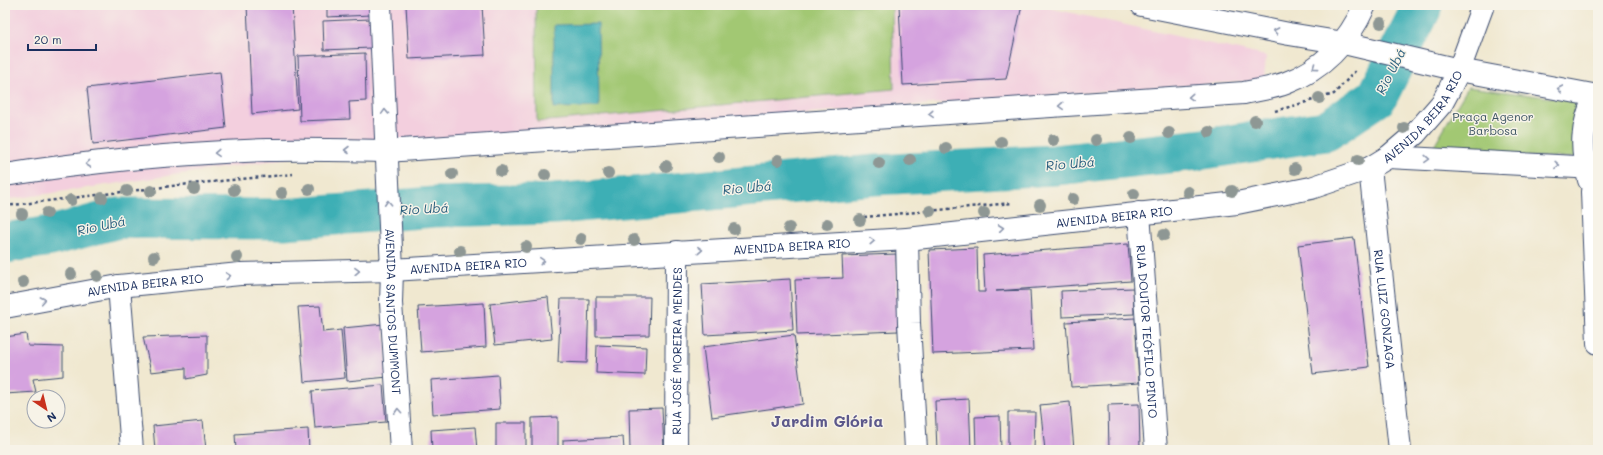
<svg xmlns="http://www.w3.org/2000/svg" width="1603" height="455" viewBox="0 0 1603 455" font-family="Mali,sans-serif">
	<rect width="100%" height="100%" fill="#f7f3e8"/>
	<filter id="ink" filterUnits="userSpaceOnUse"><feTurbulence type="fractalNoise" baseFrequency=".025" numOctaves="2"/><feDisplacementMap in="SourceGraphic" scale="8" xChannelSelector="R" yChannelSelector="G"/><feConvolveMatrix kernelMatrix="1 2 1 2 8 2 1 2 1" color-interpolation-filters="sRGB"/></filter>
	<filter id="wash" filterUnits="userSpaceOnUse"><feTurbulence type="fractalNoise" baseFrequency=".012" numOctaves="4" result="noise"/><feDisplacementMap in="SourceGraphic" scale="16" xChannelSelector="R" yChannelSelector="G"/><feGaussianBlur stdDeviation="0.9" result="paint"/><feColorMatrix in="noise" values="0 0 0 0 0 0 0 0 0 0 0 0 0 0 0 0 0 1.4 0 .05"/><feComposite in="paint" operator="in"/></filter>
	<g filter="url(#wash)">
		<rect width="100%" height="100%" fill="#f0e8d0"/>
		<path fill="#f3cfde" d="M5,5H1036L1266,56L1264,80L391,143L5,200Z"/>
		<path fill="#a2c873" stroke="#5e7c68" d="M536,5H892L894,89L537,122Z
			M1468,87L1576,101L1577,158L1429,154Z"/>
		<path fill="#3eafb5" stroke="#2c6f8a" d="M598,24L599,107L554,108V25Z"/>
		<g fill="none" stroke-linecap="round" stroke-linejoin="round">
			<path stroke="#3eafb5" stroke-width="41" d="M5,243L51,236L119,218L284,219L434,207L555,204L875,175L1055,165L1197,150L1326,131L1377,97L1423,5"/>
		</g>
		<g id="blocks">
			<path fill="#d5a3df" d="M247,5H292L298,109L252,114Z
				M327,5H370L371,15L327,17Z
				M406,5H482L485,55L409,59Z
				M899,5H1022L1006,79L903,85Z
				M370,19L371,48L324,50L323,21Z
				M365,53L366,101L349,102L350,119L300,121L298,56Z
				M220,72L226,128L93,144L87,88Z
				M1354,238L1369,367L1313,374L1298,245Z
				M1128,244L1131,281L996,291L1030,290L1033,350L933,354L929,250L977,248L978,292H985L983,255Z
				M896,254L898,331L797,335L795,280L843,278L842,256Z
				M790,279L793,330L705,335L702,284Z
				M1133,288L1134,314L1062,317L1061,291Z
				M548,297L552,339L495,345L490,304Z
				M596,297H650L649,335L596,336Z
				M561,299H589L587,363L558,362Z
				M484,303L486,347L421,352L418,307Z
				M320,306L323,332L341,330L345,378L304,382L298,307Z
				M1135,318L1139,383L1071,387L1066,322Z
				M384,324L388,377L347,381L343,328Z
				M26,334L28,346L63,347V376L33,379L36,392L5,394V337Z
				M207,335V375L186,379V368L151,372L143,337Z
				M794,335L803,404L712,417L703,347Z
				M597,345L646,347L645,375L596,373Z
				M498,375L500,409L433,414L431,380Z
				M383,385L386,422L315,428L312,391Z
				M969,399L971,450H937L935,401Z
				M1070,402L1074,450H1045L1040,405Z
				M1139,404L1140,450H1109L1108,405Z
				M662,408L664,450H630L629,409Z
				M1008,412H1035L1034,450H1008Z
				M1000,416L1001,450H976L975,417Z
				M558,417V450H532V418Z
				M203,421L206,450H155L153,426Z
				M496,423H526V450H496Z
				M475,427L477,450H432L431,430Z
				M308,429L309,450H236L235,434Z
				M623,437L624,450H563V440Z"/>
		</g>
	</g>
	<g filter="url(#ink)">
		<use href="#blocks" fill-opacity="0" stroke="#3b4b6f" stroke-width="1"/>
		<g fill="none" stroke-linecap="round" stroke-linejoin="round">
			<defs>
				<g id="street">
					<path id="s1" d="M380,5L392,270L391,303L401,450"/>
					<path d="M1459,70L1598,96"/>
					<path d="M1388,157L1595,168"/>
					<path d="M1598,163L1595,168L1592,192L1598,343"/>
					<path id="s2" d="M1370,168L1400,450"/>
					<path d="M1589,180C1580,146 1581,127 1595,96"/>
					<path id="s3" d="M1139,213L1156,450"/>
					<path d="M907,239L909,323L916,450"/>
					<path d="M119,286L132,450"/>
					<path id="s4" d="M676,450L677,252"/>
				</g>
				<g id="secondary">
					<path d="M1142,5L1289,34L1344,43L1459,70"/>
					<path d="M5,175C92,161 180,153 268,150C307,149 347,150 386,151L1244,93C1258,90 1273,88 1286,83C1324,69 1349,41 1365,5"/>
					<path id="s5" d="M5,307L119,286L240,274L392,270L907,239L1237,203L1311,188L1370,168L1388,157L1415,134L1442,103L1449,90L1459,70L1483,5"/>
				</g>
			</defs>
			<use href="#street" stroke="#3b4b6f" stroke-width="24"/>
			<use href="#secondary" stroke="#3b4b6f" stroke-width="24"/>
			<path stroke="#3b4b6f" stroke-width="2.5" stroke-dasharray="3 3" stroke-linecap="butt" d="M1275,111L1334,94L1357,69
				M5,206L180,185L293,174
				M864,217L1012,203"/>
			<use href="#street" stroke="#fff" stroke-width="22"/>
			<use href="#secondary" stroke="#fff" stroke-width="22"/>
		</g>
		<g fill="#8e9794">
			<circle cx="1381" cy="23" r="6"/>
			<circle cx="1319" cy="98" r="6"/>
			<circle cx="1255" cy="121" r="6"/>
			<circle cx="1404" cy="128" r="6"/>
			<circle cx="1209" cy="132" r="6"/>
			<circle cx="1169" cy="133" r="6"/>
			<circle cx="1131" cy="138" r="6"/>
			<circle cx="1053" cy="140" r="6"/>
			<circle cx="1096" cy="140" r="6"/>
			<circle cx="1001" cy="142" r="6"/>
			<circle cx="946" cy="148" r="6"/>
			<circle cx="719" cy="157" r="6"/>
			<circle cx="778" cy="160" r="6"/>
			<circle cx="910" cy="160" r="6"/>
			<circle cx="1358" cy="160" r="6"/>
			<circle cx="879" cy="163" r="6"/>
			<circle cx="666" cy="166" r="6"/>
			<circle cx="1295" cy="169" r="6"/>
			<circle cx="501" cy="171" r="6"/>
			<circle cx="608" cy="173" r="6"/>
			<circle cx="452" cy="174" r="6"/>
			<circle cx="545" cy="175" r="6"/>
			<circle cx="194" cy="189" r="6"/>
			<circle cx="309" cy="189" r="6"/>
			<circle cx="234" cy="190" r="6"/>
			<circle cx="127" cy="191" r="6"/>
			<circle cx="151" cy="191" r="6"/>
			<circle cx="1232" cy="191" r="6"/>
			<circle cx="1188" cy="192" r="6"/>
			<circle cx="282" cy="193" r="6"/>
			<circle cx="1134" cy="194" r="6"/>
			<circle cx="102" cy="198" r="6"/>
			<circle cx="1073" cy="199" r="6"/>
			<circle cx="71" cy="200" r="6"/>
			<circle cx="1040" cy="205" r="6"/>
			<circle cx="930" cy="211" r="6"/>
			<circle cx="47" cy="213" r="6"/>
			<circle cx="984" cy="213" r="6"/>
			<circle cx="22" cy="214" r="6"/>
			<circle cx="860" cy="220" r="6"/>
			<circle cx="827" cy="224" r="6"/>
			<circle cx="789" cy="228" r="6"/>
			<circle cx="734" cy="229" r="6"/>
			<circle cx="1164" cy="235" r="6"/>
			<circle cx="581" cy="239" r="6"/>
			<circle cx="634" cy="240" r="6"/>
			<circle cx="526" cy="247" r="6"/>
			<circle cx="460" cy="251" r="6"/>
			<circle cx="154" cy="257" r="6"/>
			<circle cx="237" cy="257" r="6"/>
			<circle cx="71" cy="274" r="6"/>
			<circle cx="97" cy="276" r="6"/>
			<circle cx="23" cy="282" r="6"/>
		</g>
		<defs><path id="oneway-chevron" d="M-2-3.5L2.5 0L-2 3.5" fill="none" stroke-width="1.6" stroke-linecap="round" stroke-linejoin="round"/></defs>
		<g stroke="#8d97ae">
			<use href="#oneway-chevron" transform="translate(1276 31) rotate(-169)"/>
			<use href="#oneway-chevron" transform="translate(1315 67) rotate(144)"/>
			<use href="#oneway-chevron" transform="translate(1560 89) rotate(-169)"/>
			<use href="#oneway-chevron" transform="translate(1191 97) rotate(176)"/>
			<use href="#oneway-chevron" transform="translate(1061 106) rotate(176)"/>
			<use href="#oneway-chevron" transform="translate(385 112) rotate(-92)"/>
			<use href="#oneway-chevron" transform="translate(931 114) rotate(176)"/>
			<use href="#oneway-chevron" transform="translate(347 150) rotate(-180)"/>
			<use href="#oneway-chevron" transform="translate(217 153) rotate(177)"/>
			<use href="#oneway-chevron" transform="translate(1427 159) rotate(3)"/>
			<use href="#oneway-chevron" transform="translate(88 164) rotate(174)"/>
			<use href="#oneway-chevron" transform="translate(1557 165) rotate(2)"/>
			<use href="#oneway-chevron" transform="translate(388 203) rotate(-93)"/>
			<use href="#oneway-chevron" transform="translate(1001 228) rotate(-6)"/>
			<use href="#oneway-chevron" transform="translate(872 241) rotate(-3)"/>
			<use href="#oneway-chevron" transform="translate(700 250) rotate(-3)"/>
			<use href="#oneway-chevron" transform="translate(542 261) rotate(-4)"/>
			<use href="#oneway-chevron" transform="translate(357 271) rotate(-2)"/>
			<use href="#oneway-chevron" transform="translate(228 276) rotate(-6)"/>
			<use href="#oneway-chevron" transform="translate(43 300) rotate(-11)"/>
			<use href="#oneway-chevron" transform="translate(398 411) rotate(-94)"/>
		</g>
	</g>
	<g text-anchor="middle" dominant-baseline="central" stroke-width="3" stroke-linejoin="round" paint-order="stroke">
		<g font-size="12" fill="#1b2f5e" stroke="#f7f3e8">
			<text stroke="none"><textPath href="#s5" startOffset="1450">AVENIDA BEIRA RIO</textPath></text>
			<text stroke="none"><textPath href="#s5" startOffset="1114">AVENIDA BEIRA RIO</textPath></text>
			<text stroke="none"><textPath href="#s5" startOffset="790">AVENIDA BEIRA RIO</textPath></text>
			<text stroke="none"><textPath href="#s5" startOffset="466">AVENIDA BEIRA RIO</textPath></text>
			<text stroke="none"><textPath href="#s5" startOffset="142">AVENIDA BEIRA RIO</textPath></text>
			<text stroke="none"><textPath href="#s2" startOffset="142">RUA LUIZ GONZAGA</textPath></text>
			<text stroke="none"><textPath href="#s1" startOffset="307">AVENIDA SANTOS DUMMONT</textPath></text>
			<text stroke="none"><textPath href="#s3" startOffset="119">RUA DOUTOR TEÓFILO PINTO</textPath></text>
			<text stroke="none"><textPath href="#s4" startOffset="99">RUA JOSÉ MOREIRA MENDES</textPath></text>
		</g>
		<g font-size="12" fill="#3d5563" stroke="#f7f3e8">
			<text x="1493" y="116">Praça Agenor<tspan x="1493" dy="14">Barbosa</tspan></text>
		</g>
		<g font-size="13" font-style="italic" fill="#275c7c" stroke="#f7f3e8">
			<text transform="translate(1390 71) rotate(-63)">Rio Ubá</text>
			<text transform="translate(1070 163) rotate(-5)">Rio Ubá</text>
			<text transform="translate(747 187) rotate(-5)">Rio Ubá</text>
			<text transform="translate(424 208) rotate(-3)">Rio Ubá</text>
			<text transform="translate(101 225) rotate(-12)">Rio Ubá</text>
		</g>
		<g font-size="16" font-weight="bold" fill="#5c588b" stroke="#f7f3e8">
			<text x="827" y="420">Jardim Glória</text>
		</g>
	</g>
	<rect width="1603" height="455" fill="none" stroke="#f7f3e8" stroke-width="20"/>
	<g transform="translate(46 409) rotate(145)"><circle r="19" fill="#f7f3e8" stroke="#9fa5b1"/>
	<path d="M0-3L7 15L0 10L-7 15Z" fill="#c8321e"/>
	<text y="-6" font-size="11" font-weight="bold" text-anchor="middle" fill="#1b2f5e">N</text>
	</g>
	<path d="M28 44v6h68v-6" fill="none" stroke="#1b2f5e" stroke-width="2"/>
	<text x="34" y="44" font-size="12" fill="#1b2f5e" stroke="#f7f3e8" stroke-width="3" paint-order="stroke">20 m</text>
</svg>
